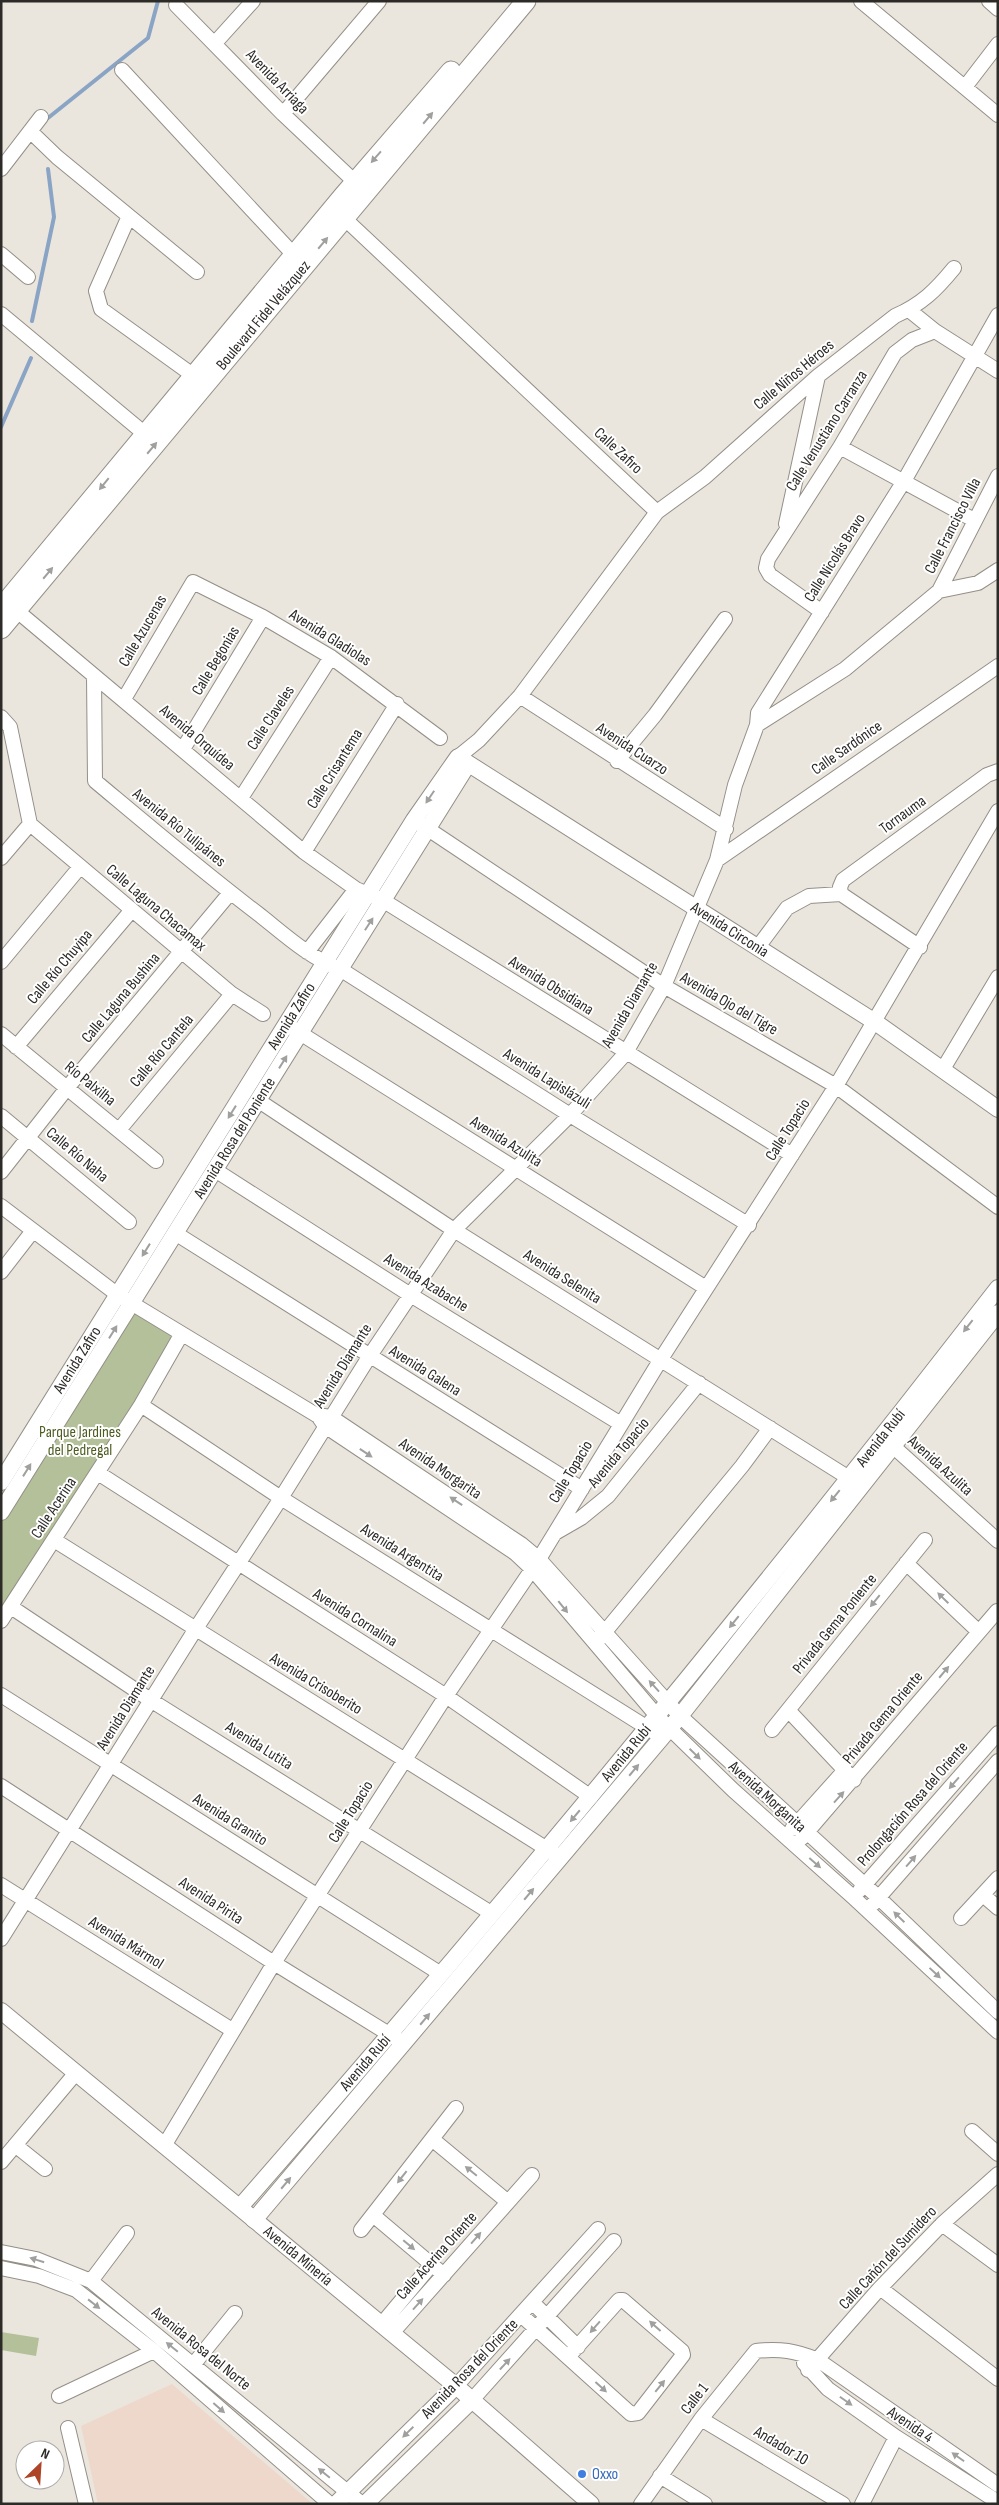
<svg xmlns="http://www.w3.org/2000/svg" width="999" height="2505" viewBox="0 0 999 2505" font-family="'Sofia Sans Condensed',sans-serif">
	<rect width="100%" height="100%" fill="#ebe6dd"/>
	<path fill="#eed8cb" d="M172,2384L313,2504H98L81,2426Z"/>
	<path fill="#b3c099" d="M134,1311L176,1338L1,1610V1518Z
		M1,2332L39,2338L36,2356L1,2350Z"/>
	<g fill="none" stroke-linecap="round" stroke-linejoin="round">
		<path stroke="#8aa4c5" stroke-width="4" d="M48,118L148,38L158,1
			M32,321L54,217L48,169
			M1,427L31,358"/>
		<defs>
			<path id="minor" d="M861,1L998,115
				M989,1L998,9
				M176,5L283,114L355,182
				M215,43L253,1
				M122,70L294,255
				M965,87L998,44
				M283,114L379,1
				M30,131L57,157L197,272
				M1,169L41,117
				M129,216L96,291L101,309L194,376
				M344,218L657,512
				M1,254L28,277
				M909,310L935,331L998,371
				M1,314L145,434
				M840,447L974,520
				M786,524L818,376
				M939,591L998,476
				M10,605L304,852L356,889L384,901L792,1155
				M822,612L770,575L766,568L768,559L840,447L895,353L912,340L935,331
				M94,676L95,781C150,827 204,873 261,916C286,936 310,958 340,969L570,1115L749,1225
				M520,696L726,829
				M124,699L193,582L263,617L331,657L440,738
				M1,717L10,727L30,824
				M757,725L845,669L939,591L978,583L998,570
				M183,749L263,617
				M458,757L479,740L520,696L657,512L705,477L818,376L895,316C922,304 936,290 954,268
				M617,761L655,715L725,619
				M241,798L331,657
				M419,823L664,986L836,1086L998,1207
				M30,824L232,994L263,1014
				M304,852L397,704
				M1,858L30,824
				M717,860L998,666
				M841,894L840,887L843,880L987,775L998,771
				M841,894L920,947
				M758,947L787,908L809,896L841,894
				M307,952L356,889
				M1,962L80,867
				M292,1028L706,1288
				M1,1034L156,1161
				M16,1047L131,911
				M943,1069L998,977
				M259,1101L454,1230L849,1478
				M1,1116L129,1222
				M119,1130L232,994
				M215,1170L409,1294L621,1424
				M1,1172L67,1088L230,893
				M1,1206L118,1295L318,1416L325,1426L515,1553L532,1569L657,1716L733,1790L853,1897L998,2032
				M175,1233L582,1489
				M1,1272L32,1232
				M141,1405L281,1498L662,1737
				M324,1416L331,1417L521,1544L539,1559L680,1716L879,1898L998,2012
				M885,1439L998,1541
				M98,1473L446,1696L591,1797
				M555,1533L581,1518L608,1496L699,1383
				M54,1540L555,1854
				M906,1563L979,1632
				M11,1607L152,1701L491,1913
				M1,1621L141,1405L181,1335
				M599,1639L742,1466L770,1428
				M1,1695L441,1974
				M788,1710L854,1780
				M772,1730L925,1540
				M1,1786L274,1963L397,2039
				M792,1829L845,1770
				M802,1838L997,1611
				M1,1885L232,2030
				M860,1890L998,1733
				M983,1895L998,1908
				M873,1904L998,1761
				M961,1918L998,1878
				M1,1939L195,1630L281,1498L369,1357L454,1230L570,1115L625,1054L664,986L717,860L735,785L757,725L758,713L904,481L998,315
				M972,2131L998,2154
				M432,2139L508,2202
				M15,2145L45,2169
				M164,2146L274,1963L446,1696L539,1559L661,1359L836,1086L998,811
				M1,2162L75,2074
				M373,2215L444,2275
				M942,2224L998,2265
				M361,2230L456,2108
				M1,2252L36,2259L91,2281L362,2504
				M1,2268L39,2276L76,2290L154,2351L330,2504
				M91,2281L127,2233
				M880,2288L998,2379
				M533,2303L578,2347
				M521,2315L631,2414L638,2413L683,2355L682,2351L623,2300H619L568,2357
				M381,2325L432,2264
				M392,2333L532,2175
				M804,2363L828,2389L896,2437L998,2502
				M193,2365L235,2313
				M808,2370L880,2288L942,2224L998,2174
				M456,2386L598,2229
				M59,2396L154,2351
				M472,2400L614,2241
				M701,2419L843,2504
				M68,2428L86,2504
				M660,2476L705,2504
				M641,2504L701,2419L756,2351C780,2348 796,2351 818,2360L998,2485
				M862,2504L896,2437"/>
			<g id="tertiary">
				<path id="s1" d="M1,1482L320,970L414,820L458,757L875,1022L998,1109"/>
				<path id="s2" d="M1,1512L468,764"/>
				<path id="s3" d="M1,2011L456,2386L591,2504"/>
				<path id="s4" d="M240,2207C502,1908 755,1602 998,1288"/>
				<path d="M254,2220L680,1716L998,1313"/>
				<path d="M336,2504L456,2386"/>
				<path d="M365,2504L472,2400"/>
			</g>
			<g id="secondary">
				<path d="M1,608L343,196L451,71"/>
				<path id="s5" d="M1,629L526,1"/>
			</g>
		</defs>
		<use href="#minor" stroke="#948f87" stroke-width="16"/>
		<use href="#tertiary" stroke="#948f87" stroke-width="18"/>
		<use href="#secondary" stroke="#948f87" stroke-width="21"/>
		<use href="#minor" stroke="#fff" stroke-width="14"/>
		<use href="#tertiary" stroke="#fff" stroke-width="16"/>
		<use href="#secondary" stroke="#fff" stroke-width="19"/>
	</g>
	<defs><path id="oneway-solid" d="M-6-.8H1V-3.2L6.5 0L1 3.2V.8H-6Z" transform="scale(1.25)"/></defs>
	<g fill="#a0a09e">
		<use href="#oneway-solid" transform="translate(428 118) rotate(-50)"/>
		<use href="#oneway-solid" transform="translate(376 157) rotate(131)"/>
		<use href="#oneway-solid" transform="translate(323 243) rotate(-50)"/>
		<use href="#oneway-solid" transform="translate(152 448) rotate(-50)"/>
		<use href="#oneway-solid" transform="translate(104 484) rotate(129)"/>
		<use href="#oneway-solid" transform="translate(48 573) rotate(-50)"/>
		<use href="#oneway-solid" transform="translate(430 797) rotate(124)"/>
		<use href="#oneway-solid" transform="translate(369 924) rotate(-57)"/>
		<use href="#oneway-solid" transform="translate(283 1062) rotate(-58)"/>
		<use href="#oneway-solid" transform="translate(232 1112) rotate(122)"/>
		<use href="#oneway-solid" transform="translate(146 1250) rotate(122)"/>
		<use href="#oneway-solid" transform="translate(968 1326) rotate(128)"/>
		<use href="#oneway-solid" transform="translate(113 1332) rotate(-58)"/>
		<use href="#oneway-solid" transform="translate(366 1453) rotate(34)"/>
		<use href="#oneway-solid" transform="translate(27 1470) rotate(-58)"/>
		<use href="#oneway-solid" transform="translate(835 1496) rotate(129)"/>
		<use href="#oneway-solid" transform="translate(456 1501) rotate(-146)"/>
		<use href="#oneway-solid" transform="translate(943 1598) rotate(-136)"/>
		<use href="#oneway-solid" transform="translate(875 1601) rotate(129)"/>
		<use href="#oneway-solid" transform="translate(563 1607) rotate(51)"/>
		<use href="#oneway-solid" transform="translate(734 1622) rotate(129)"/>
		<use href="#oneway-solid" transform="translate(944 1672) rotate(-50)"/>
		<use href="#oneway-solid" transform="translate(654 1686) rotate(-132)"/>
		<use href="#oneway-solid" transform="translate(695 1754) rotate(44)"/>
		<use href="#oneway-solid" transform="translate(634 1770) rotate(-50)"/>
		<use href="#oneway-solid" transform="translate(954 1783) rotate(131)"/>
		<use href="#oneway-solid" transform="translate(839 1797) rotate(-48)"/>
		<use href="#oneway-solid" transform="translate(575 1816) rotate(130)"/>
		<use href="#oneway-solid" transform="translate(911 1861) rotate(-49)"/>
		<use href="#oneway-solid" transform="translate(815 1863) rotate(41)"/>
		<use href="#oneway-solid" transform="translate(529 1894) rotate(-50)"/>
		<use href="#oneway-solid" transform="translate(899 1917) rotate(-136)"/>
		<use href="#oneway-solid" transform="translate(935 1973) rotate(43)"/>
		<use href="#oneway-solid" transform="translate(425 2019) rotate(-50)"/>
		<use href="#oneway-solid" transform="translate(471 2171) rotate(-141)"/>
		<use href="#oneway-solid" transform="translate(402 2177) rotate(128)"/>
		<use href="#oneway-solid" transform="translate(286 2183) rotate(-50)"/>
		<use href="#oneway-solid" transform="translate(476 2238) rotate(-49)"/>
		<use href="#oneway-solid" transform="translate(409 2245) rotate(40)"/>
		<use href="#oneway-solid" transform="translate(37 2260) rotate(-163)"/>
		<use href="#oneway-solid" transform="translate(94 2304) rotate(38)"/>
		<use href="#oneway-solid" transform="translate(418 2304) rotate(-48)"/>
		<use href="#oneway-solid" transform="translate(655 2326) rotate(-138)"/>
		<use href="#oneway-solid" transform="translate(595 2327) rotate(131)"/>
		<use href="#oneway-solid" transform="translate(172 2347) rotate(-141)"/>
		<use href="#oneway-solid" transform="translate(505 2364) rotate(-47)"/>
		<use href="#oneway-solid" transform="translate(660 2386) rotate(-51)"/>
		<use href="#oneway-solid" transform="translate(601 2387) rotate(42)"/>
		<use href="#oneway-solid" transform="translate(846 2401) rotate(35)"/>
		<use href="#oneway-solid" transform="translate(219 2408) rotate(41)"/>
		<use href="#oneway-solid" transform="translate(408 2432) rotate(136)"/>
		<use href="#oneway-solid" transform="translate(958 2457) rotate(-145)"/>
		<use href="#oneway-solid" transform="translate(324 2473) rotate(-141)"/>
	</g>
	<circle fill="#3f7fe0" stroke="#fff" stroke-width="2" cx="582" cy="2474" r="5"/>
	<g text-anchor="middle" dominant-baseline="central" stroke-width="4" stroke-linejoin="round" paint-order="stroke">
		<g font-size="16" fill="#2d2b28" stroke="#fff">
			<text transform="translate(277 82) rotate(46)">Avenida Arriaga</text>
			<text stroke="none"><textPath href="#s5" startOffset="409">Boulevard Fidel Velázquez</textPath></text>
			<text transform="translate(794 375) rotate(-40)">Calle Niños Héroes</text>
			<text transform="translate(827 431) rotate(-58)">Calle Venustiano Carranza</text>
			<text transform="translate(618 451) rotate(43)">Calle Zafiro</text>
			<text transform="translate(953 526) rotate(-63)">Calle Francisco Villa</text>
			<text transform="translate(835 558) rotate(-58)">Calle Nicolás Bravo</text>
			<text transform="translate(143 631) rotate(-60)">Calle Azucenas</text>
			<text transform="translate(330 638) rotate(32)">Avenida Gladiolas</text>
			<text transform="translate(216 661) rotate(-59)">Calle Begonias</text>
			<text transform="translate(271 718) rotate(-57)">Calle Claveles</text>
			<text transform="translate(197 738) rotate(40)">Avenida Orquídea</text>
			<text transform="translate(847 748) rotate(-35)">Calle Sardónice</text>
			<text transform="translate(632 749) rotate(33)">Avenida Cuarzo</text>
			<text transform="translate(335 769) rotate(-58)">Calle Crisantema</text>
			<text transform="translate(903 815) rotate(-36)">Tornauma</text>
			<text transform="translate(179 828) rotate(39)">Avenida Río Tulipánes</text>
			<text transform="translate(156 908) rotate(40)">Calle Laguna Chacamax</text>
			<text stroke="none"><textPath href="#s1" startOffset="1179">Avenida Circonia</textPath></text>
			<text transform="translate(60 967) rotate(-50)">Calle Río Chuyipa</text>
			<text transform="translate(551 986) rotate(32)">Avenida Obsidiana</text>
			<text transform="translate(121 998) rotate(-50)">Calle Laguna Bushina</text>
			<text transform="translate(729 1004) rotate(30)">Avenida Ojo del Tigre</text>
			<text transform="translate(630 1005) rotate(-60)">Avenida Diamante</text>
			<text stroke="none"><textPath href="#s1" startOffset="549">Avenida Zafiro</textPath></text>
			<text transform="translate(162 1051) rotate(-50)">Calle Río Cantela</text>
			<text transform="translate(547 1079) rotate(32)">Avenida Lapislázuli</text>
			<text transform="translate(90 1084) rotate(39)">Río Palxilha</text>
			<text transform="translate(788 1130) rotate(-58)">Calle Topacio</text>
			<text stroke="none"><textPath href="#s2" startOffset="441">Avenida Rosa del Poniente</textPath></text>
			<text transform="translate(506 1142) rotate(32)">Avenida Azulita</text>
			<text transform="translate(77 1155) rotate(40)">Calle Río Naha</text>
			<text transform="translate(562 1277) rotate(32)">Avenida Selenita</text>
			<text transform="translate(426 1283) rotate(32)">Avenida Azabache</text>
			<text stroke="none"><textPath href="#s1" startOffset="144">Avenida Zafiro</textPath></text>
			<text transform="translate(343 1366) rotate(-58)">Avenida Diamante</text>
			<text transform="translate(425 1371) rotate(32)">Avenida Galena</text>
			<text stroke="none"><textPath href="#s4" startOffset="1001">Avenida Rubí</textPath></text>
			<text transform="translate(619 1453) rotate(-50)">Avenida Topacio</text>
			<text transform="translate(940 1466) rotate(42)">Avenida Azulita</text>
			<text transform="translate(440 1469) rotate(34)">Avenida Morgarita</text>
			<text transform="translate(571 1472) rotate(-59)">Calle Topacio</text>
			<text transform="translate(54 1508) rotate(-57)">Calle Acerina</text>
			<text transform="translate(402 1553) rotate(32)">Avenida Argentita</text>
			<text transform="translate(355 1618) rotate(32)">Avenida Cornalina</text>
			<text transform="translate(835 1624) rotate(-51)">Privada Gema Poniente</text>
			<text transform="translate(316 1684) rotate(31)">Avenida Crisoberito</text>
			<text transform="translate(126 1708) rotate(-58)">Avenida Diamante</text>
			<text transform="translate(883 1718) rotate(-50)">Privada Gema Oriente</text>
			<text transform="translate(259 1746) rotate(32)">Avenida Lutita</text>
			<text stroke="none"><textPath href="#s4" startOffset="596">Avenida Rubí</textPath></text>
			<text transform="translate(767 1797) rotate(42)">Avenida Morganita</text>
			<text transform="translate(913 1804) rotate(-49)">Prolongación Rosa del Oriente</text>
			<text transform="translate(351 1812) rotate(-58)">Calle Topacio</text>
			<text transform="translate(230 1820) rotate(32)">Avenida Granito</text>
			<text transform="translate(211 1901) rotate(33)">Avenida Pirita</text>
			<text transform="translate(126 1943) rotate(32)">Avenida Mármol</text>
			<text stroke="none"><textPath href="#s4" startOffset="191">Avenida Rubí</textPath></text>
			<text stroke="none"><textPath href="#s3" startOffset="385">Avenida Minería</textPath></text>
			<text transform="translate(437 2256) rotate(-48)">Calle Acerina Oriente</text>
			<text transform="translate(888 2258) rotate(-47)">Calle Cañón del Sumidero</text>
			<text transform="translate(201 2349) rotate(39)">Avenida Rosa del Norte</text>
			<text transform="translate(470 2369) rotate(-46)">Avenida Rosa del Oriente</text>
			<text transform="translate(695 2399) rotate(-52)">Calle 1</text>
			<text transform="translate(910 2425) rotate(34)">Avenida 4</text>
			<text transform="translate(781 2446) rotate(31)">Andador 10</text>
		</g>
		<g font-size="16" fill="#4d5d21" stroke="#fff">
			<text x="80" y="1432">Parque Jardines<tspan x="80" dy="18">del Pedregal</tspan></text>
		</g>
		<g font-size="16" fill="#366cbe" stroke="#fff" text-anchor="start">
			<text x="592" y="2474">Oxxo</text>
		</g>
	</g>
	<rect width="999" height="2505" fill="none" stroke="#2d2b28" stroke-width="5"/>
	<g transform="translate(40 2465) rotate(25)"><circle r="24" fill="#ffffff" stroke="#abaaa9"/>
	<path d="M0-4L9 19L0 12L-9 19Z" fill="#ad4526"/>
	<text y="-8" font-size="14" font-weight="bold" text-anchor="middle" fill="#2d2b28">N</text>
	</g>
</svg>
